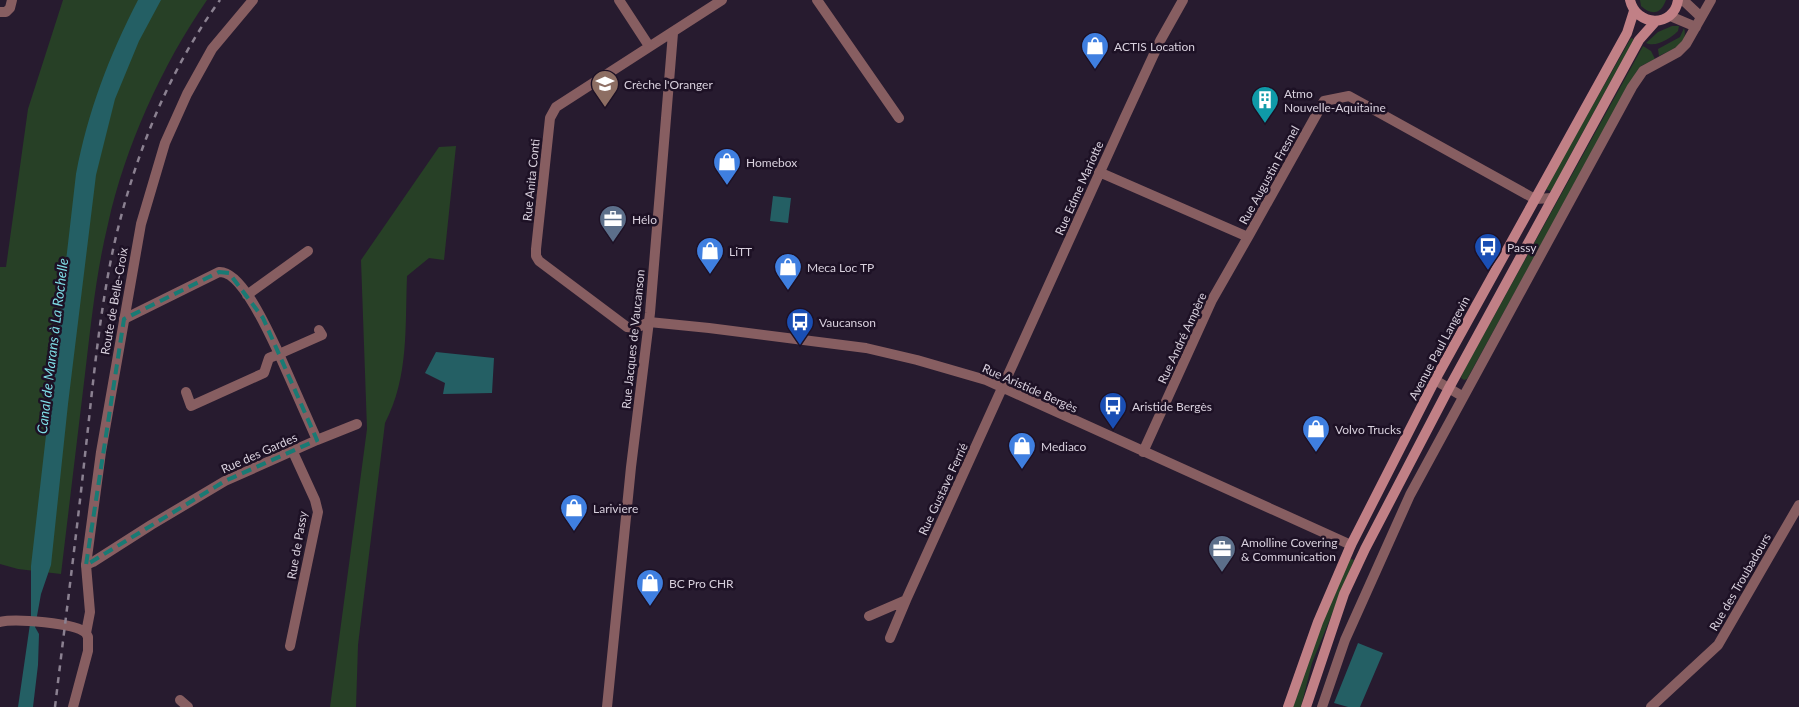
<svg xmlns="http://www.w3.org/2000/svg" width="1799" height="707" viewBox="0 0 1799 707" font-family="Lato,sans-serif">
	<rect width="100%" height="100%" fill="#271b2f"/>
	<path fill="#274026" d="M63,0H207C162,65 125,147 108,224C96,273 91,324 85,374C77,441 69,507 61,574L18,569L0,564V267H6L28,109Z
		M1640,0H1666C1661,14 1652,16 1641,6Z
		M1672,26H1679L1678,31C1671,38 1656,48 1646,43L1658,32Z
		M1684,28C1689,44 1671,50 1659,56L1658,49L1680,37Z
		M1631,38L1634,39L1566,163L1553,192L1545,189Z
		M1643,46L1651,51L1655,59L1641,66L1637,71L1467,379L1464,380L1461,378L1462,374Z
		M456,146L444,260L429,258L407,276C405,327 409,377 385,423L358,645L356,707H330L367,429L361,260L439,147Z
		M1351,559L1354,560L1312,663L1301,707H1290L1322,619L1347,562Z"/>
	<path fill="#245f64" d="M138,0H161L139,41L115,99L96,175L68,404L51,565L41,594L35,627L39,634L38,665L33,707H18L31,617V566L76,174C88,111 109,56 138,0Z
		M773,196L791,198L788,223L770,221Z
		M436,352L494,358L492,393L443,394L445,383L425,373Z
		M1358,643L1383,653L1360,707H1348L1334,703Z"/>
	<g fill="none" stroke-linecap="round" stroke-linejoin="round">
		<path stroke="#875e61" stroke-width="10" d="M619,0L649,46
			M817,0L899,118
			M1683,0L1701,17
			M0,12H6L10,8L12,0
			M1670,16L1696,27
			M1099,172L1248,237L1324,101L1349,96L1535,199L1552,198
			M247,295L308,251
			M124,319L219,272C242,270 270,335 279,354L269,358L264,373L191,406L186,392
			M649,322L709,328L866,348L917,360L986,380L1351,545
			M649,322L636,328L627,327L539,261L536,256V249L550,118L556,107L722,0
			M1435,380L1462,396
			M317,440L357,424
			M1143,452L1212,300L1248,237
			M86,565L93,562L151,525L225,481L317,440L279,354L322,335L319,330
			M869,616L906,600L1124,119L1160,41L1183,0
			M890,638L906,600
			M290,646L318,512L315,500L293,452
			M180,700L188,707
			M607,707L631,467L650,313L673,33
			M1322,707L1345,640L1410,495L1632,87L1643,71L1678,52L1686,44L1711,0
			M1651,707L1718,645L1799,505"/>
		<path stroke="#875e61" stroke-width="10" d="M0,622C14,618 76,623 86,633
			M73,707L88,651V637L86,633L90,612L86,565L101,452L141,224L165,143L187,94L212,49L253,0"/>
		<path stroke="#c18086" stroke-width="10" d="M1630,0C1636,27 1674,28 1678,0
			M1288,707L1318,622L1351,545L1435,380L1627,33L1634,11
			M1306,707L1344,594L1365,549L1449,388L1639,40L1655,22"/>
		<path stroke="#8b8191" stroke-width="2.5" stroke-dasharray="6 6" stroke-linecap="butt" d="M55,707C65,623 76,539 85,455C93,385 99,314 114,245C134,158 167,73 220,0"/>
	</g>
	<path fill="none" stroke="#197a74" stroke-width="4" stroke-dasharray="10 6" stroke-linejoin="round" d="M219,272L229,273L263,318L317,440L225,481L86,565L124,319Z"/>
	<defs>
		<symbol id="shop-pin" viewBox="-11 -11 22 30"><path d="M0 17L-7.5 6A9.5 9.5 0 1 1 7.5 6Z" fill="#3f7fe0" stroke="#1d1125"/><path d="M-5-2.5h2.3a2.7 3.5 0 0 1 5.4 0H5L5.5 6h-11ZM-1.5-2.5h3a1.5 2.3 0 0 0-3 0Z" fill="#fff"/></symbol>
		<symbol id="school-pin" viewBox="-11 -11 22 30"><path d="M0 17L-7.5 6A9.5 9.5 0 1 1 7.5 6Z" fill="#8d6e63" stroke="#1d1125"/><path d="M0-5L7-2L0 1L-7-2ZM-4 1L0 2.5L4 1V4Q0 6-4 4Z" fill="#fff"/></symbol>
		<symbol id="building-pin" viewBox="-11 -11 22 30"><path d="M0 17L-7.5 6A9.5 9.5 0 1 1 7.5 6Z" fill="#0f9aa8" stroke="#1d1125"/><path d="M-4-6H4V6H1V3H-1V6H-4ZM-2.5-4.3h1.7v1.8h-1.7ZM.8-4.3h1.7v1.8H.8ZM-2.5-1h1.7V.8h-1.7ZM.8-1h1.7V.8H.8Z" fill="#fff"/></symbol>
		<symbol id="office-pin" viewBox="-11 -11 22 30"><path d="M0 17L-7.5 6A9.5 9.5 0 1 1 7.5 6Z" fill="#5c6f8a" stroke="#1d1125"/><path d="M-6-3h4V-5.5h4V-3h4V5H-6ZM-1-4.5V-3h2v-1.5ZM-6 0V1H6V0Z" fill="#fff"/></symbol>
		<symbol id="bus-pin" viewBox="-11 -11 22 30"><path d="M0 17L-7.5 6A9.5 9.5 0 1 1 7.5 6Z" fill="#1a4fb4" stroke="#1d1125"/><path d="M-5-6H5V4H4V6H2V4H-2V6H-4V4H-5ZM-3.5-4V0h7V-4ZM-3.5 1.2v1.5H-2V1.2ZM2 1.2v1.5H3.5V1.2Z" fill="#fff"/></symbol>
	</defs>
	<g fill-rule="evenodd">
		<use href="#shop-pin" x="1079" y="30" width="32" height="43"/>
		<use href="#school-pin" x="589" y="68" width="32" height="43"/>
		<use href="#building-pin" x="1249" y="84" width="32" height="43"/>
		<use href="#shop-pin" x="711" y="146" width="32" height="43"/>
		<use href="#office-pin" x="597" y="203" width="32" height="43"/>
		<use href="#bus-pin" x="1472" y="231" width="32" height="43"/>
		<use href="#shop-pin" x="694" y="235" width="32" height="43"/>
		<use href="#shop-pin" x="772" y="251" width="32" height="43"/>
		<use href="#bus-pin" x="784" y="306" width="32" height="43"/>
		<use href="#bus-pin" x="1097" y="390" width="32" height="43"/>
		<use href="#shop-pin" x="1300" y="413" width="32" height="43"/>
		<use href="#shop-pin" x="1006" y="430" width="32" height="43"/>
		<use href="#shop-pin" x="558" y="492" width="32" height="43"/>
		<use href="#office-pin" x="1206" y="533" width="32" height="43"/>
		<use href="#shop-pin" x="634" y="567" width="32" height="43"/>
	</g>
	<g text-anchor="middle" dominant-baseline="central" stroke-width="5" stroke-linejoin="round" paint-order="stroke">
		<g font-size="12" fill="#d8d0dd" stroke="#1d1125" text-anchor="start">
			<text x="1114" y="46">ACTIS Location</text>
			<text x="624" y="84">Crèche l'Oranger</text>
			<text x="1284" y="93">Atmo<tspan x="1284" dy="14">Nouvelle-Aquitaine</tspan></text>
			<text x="746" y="162">Homebox</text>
			<text x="632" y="219">Hélo</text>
			<text x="1507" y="247">Passy</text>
			<text x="729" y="251">LiTT</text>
			<text x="807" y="267">Meca Loc TP</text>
			<text x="819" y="322">Vaucanson</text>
			<text x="1132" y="406">Aristide Bergès</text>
			<text x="1335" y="429">Volvo Trucks</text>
			<text x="1041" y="446">Mediaco</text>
			<text x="593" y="508">Lariviere</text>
			<text x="1241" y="542">Amolline Covering<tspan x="1241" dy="14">&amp; Communication</tspan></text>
			<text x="669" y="583">BC Pro CHR</text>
		</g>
		<g font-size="12" fill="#d8d0dd" stroke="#1d1125">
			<text transform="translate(1269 175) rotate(-61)">Rue Augustin Fresnel</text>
			<text transform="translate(531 180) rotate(-84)">Rue Anita Conti</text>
			<text transform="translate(1079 188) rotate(-66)">Rue Edme Mariotte</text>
			<text transform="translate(114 301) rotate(-80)">Route de Belle-Croix</text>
			<text transform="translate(1182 338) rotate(-65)">Rue André Ampère</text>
			<text transform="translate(633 339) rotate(-84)">Rue Jacques de Vaucanson</text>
			<text transform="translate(1439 348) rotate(-62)">Avenue Paul Langevin</text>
			<text transform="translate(1030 388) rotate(24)">Rue Aristide Bergès</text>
			<text transform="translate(259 453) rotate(-24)">Rue des Gardes</text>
			<text transform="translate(943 489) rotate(-65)">Rue Gustave Ferrié</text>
			<text transform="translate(297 545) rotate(-80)">Rue de Passy</text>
			<text transform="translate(1740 582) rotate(-60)">Rue des Troubadours</text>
		</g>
		<g font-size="14" font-style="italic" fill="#7fdde6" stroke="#1d1125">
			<text transform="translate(52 346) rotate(-83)">Canal de Marans à La Rochelle</text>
		</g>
	</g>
</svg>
